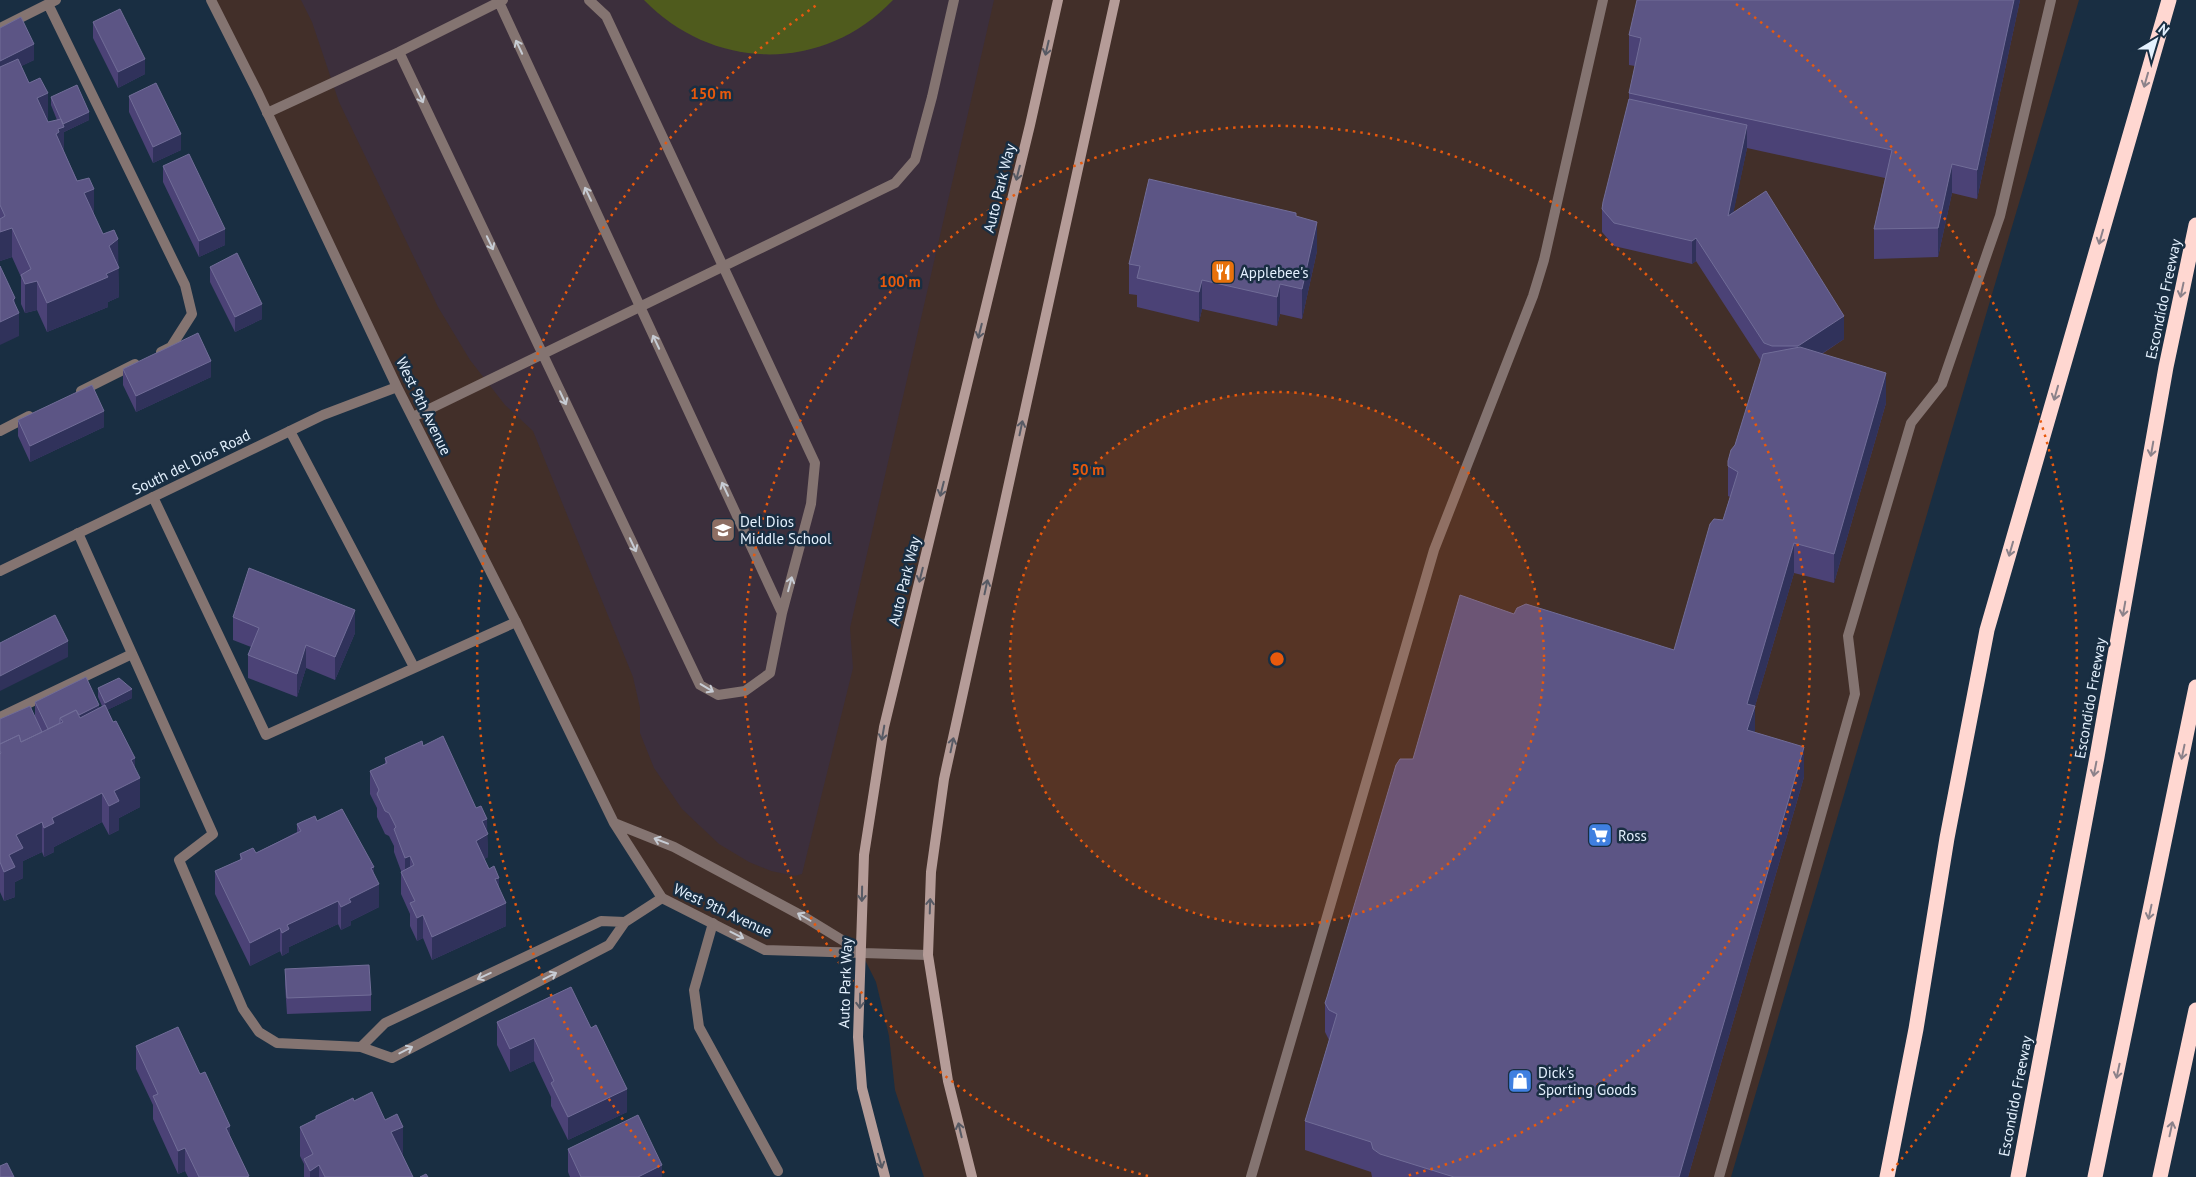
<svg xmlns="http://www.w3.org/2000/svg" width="2196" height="1177" viewBox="0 0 2196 1177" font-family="'PT Sans',sans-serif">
	<rect width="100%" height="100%" fill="#192e42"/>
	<path fill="#422f29" d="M211,0H2079L1731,1177H924L895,1090L889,1036L876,982L861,952L765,950L662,898L614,823Z"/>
	<path fill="#3c2f3c" d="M301,0H994L850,628L853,668L802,874L795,876L771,871L749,862L719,844L682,809L654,768L640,733V708L633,677L533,431L505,405L470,360L438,307L339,102L312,22Z"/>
	<path fill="#4f5b1d" d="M644,0H893C824,73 714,72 644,0Z"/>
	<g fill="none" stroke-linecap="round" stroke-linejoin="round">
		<path stroke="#847471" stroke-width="10" d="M498,0L782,613
			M48,4L185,285L192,314L171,347L161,352
			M0,28L56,0
			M399,52L700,685L718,695L745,691L770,673L782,613L811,504L815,463L606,16L589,0
			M267,113L399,52L503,0
			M81,391L135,364
			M413,417L895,183L915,160L932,97L954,0
			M0,431L29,416
			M290,431L414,667
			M153,497L266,735L516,622
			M1251,1177L1434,550L1533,296L1544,260L1603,0
			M1719,1177L1855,694L1848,636L1911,423L1942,384L2000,216L2051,0"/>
		<path stroke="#847471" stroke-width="10" d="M78,533L213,834L179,860L243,1009L259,1032L277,1043L361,1047L392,1058L609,945L625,922L662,898
			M0,717L132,654
			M713,923L694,990L699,1027L778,1171
			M361,1047L385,1023L601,921L625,922"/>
		<path stroke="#847471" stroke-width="10" d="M211,0L257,91L397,387L516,622L614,823L662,898L765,950L928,955
			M0,571L323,415L397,387
			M614,823L674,847L806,918L860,951"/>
		<path stroke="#b59c98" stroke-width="10" d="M885,1177L862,1088L858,1037L864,855L884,727L1030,125L1058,0
			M972,1177L948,1081L928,955L931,872L944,779L1115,0"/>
		<path stroke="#ffd7d1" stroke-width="15" d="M1887,1177L1916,1029L1947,838L1987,630L2169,0
			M2018,1177L2097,757L2166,367L2196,225
			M2095,1177L2196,687
			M2160,1177L2196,1010"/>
	</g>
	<path fill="#4b4276" d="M2020,0L1977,199L1952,193L1938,257L1874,259V229L1885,178L1747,148L1733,213L1844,339L1822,354L1886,403L1834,583L1794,573L1755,706V733L1804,777L1688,1177H1372L1371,1172L1305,1150V1121L1329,1040L1325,1032V1003L1413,759L1514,614L1674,650L1723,520L1730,497L1728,496V461L1735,445L1761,361L1696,261L1692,264L1614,246L1602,232V209L1629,99V93L1635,66L1629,65V35Z
		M93,22L145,74L118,88L93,38Z
		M0,28L34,60L21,66L48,122L57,120L51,105V97L89,120L64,132V152L118,267L119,297L108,302V307L47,332L37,310L25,313L21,304V277L12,257L0,261Z
		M129,96L181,150L153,163L129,112Z
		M163,166L225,245L199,257L163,182Z
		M1296,216L1317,251L1302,319L1280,314L1277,326L1202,309L1199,322L1137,307V295L1129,294V264Z
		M210,267L262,319L235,332L210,282Z
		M123,369L211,377L136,412L123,385Z
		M18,420L104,427L30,462L18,436Z
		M233,617L355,633L335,680L306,668L297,697L248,678V655L251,647L233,640Z
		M98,688L132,698L107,710L135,768L140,807L119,818V830L109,835L102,822L54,847V852L44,857L42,852L23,861V878L15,882V897L4,901L0,892V719L35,717V702L99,708L102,706L98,697Z
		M423,746L487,832L488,857L484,859L499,889L506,926L432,960L423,938L417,941L410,926V914L401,894V871L394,852V846L389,836L385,834L377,817V808L370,794V771L385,764V758Z
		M317,821L374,874L379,907L351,921V925L341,930L338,924L289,947V952L282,956L280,951L250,966L215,894V871L240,860V854L256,853L297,832V824Z
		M285,969L371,995V1011L287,1014L285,985Z
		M571,987L627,1112L568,1140L551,1106V1097L534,1061L510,1072L497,1045V1022Z
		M136,1046L200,1074L230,1136L249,1177H188L185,1171L178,1174L153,1119V1105L136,1069Z
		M354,1101L403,1156L413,1177H304V1164L300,1156V1127L316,1119V1116Z
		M568,1149L662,1177H570L568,1172Z"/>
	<path fill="#30325b" d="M2014,0H2020L1977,199V170Z
		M34,44V60L0,77V61Z
		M145,59V74L118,88V72Z
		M48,93V122L37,98Z
		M89,112V120L64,132V156L56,134L58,129L63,124Z
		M1747,125V148L1728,239V216Z
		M181,134V150L153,163V147Z
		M1952,164V193L1938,257V228Z
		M94,189V218L84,193Z
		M1317,222V251L1302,319V289Z
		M12,228V257L0,261V232Z
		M225,229V245L199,257V241Z
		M1696,238V261L1692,264V241Z
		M118,239L119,297L108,302V307L47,332V303L109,246Z
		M1202,280V309L1199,322V292Z
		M37,281V310L25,313V284Z
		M1280,284V314L1277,326V297Z
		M15,298V315L19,313V336L0,345V322L13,300Z
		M262,304V319L235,332V317Z
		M1844,316V339L1798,369V346Z
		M211,361V377L136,412V396Z
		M1886,373V403L1834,583V554Z
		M104,411V427L30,462V446Z
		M1794,543V573L1753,713L1755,706V736L1747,760V704Z
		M355,610V633L335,680V657Z
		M68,641V657L0,691V676Z
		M306,645V668L297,697V674Z
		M132,689V698L105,711V703Z
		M99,705V721L63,723Z
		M1804,747V777L1688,1177H1679Z
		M135,758V780L140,778V807L119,818V830L109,835V806L114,791L131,760Z
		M102,793V822L54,847V852L44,857V828L52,818Z
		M487,819L488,857L476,864V841L482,821Z
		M42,822V852L23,861V878L15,882V897L4,901V872L9,855L16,835Z
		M410,856V879L405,881V858Z
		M374,867V886L379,884V907L351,921V925L341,930V907L349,899L371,868Z
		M499,878V901L495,879Z
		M338,901V924L289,947V952L282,956V933L287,925Z
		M506,903V926L432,960V937Z
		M423,915V938L417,941V918Z
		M280,928V951L250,966V943Z
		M534,1038V1061L510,1072V1049Z
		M627,1089V1112L568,1140V1117Z
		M230,1126V1149L226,1128Z
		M403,1127V1156L391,1162V1132Z
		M185,1148V1171L178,1174V1151Z
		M319,1165V1177H310V1171Z
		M662,1165V1177H638Z"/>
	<path fill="#5c5585" stroke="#716d98" d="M1637,0H2014L1977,170L1952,164L1938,228L1874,229L1892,150L1629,93L1641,38L1629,35Z
		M120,9L145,59L118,72L93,22Z
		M21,17L34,44L0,61V28Z
		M18,59L29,83L40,78L48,93L37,98L48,122L61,119L64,127L58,129L59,132L56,134L77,181L89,178L94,189L84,193L103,234L114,230L118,239L109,246L119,268L106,274L108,277L47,303L37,281L25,284L21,275L31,269L12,228L0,232V219L5,216L0,205V67Z
		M156,83L181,134L153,147L129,96Z
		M77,85L89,112L63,124L51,97Z
		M1629,99L1747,125L1728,216L1766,191L1844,316L1798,346H1772L1764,343L1696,238L1692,241L1614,223L1602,209L1603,202Z
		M189,154L225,229L199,241L163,166Z
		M1149,179L1296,213V216L1317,222L1302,289L1280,284L1277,297L1202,280L1199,292L1137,278L1140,266L1129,264Z
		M237,253L262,304L235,317L210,267Z
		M0,266L15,298L13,300L19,313L0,322Z
		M198,333L211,361L136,396L123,369Z
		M1800,347L1886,373L1834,554L1794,543L1747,704L1755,706L1747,730L1804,747L1679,1177H1454L1380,1154L1373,1149L1371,1142L1305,1121L1337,1014L1329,1010L1325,1003L1327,997L1396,765L1400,759H1413L1460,595L1514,614L1517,608L1526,604L1674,650L1710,524L1714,519L1723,520L1738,472L1728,466V461L1731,450L1735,445L1763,354Z
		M92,385L104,411L30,446L18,420Z
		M249,568L355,610L335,657L306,645L297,674L248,655L259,628L233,617Z
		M55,615L68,641L0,676V643Z
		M86,677L99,705L79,715L76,710L60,718V723L48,729L35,702Z
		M119,678L132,689L105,703L98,688Z
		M105,705L113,722L116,721L135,758L131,760L140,778L114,791L119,801L109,806L102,793L52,818L54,823L44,828L42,822L16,835L23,848L9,855L15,867L4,872L0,862V754L1,753L0,751V744L19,735L21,742L63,722L60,718L76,710L80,718Z
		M30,706L42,732L21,742L19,735L0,744V719Z
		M443,736L476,808L481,806L487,819L482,821L488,834L476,841L489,869L494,866L499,878L495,879L506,903L432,937L423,915L417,918L410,903L415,901L401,872L414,865L410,856L405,858L394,829L396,827L389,813L385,811L377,794L379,790L370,771L387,763L385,758L422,741L423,746Z
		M342,809L374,867L371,868L379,884L349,899L351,902L341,907L338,901L287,925L289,929L282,933L280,928L250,943L215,871L242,859L240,854L253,848L256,853L301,831L297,824L315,816L317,821Z
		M369,965L371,995L287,998L285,969Z
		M571,987L591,1028L596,1025L627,1089L568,1117L551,1083L554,1081L534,1038L510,1049L497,1022Z
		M178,1027L200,1074L205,1072L230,1126L226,1128L249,1176L246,1177H199L185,1148L178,1151L153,1096L158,1094L136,1046Z
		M372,1092L385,1120L397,1114L403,1127L391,1132L413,1177H325L319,1165L310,1171L304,1159L313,1154L300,1127L316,1119V1116L353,1098L354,1101Z
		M638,1115L662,1165L638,1177H581L568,1149Z
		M7,1163L14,1177H0V1166Z
		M426,1174L428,1177H420Z"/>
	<defs><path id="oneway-shaft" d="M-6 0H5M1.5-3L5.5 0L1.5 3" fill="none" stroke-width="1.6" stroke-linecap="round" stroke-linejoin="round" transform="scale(1.25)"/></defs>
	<g stroke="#c7ccd4">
		<use href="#oneway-shaft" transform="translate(519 47) rotate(-115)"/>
		<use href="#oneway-shaft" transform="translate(420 96) rotate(65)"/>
		<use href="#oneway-shaft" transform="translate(588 194) rotate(-115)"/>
		<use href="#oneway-shaft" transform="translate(490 243) rotate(65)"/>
		<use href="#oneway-shaft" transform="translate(656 342) rotate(-115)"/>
		<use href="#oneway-shaft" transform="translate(563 398) rotate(65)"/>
		<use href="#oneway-shaft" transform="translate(725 489) rotate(-115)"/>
		<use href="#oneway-shaft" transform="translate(633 545) rotate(65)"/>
		<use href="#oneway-shaft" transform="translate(790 584) rotate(-75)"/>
		<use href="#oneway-shaft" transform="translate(707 688) rotate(31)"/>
		<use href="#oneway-shaft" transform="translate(661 841) rotate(-159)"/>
		<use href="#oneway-shaft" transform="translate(804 917) rotate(-150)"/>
		<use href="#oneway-shaft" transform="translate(737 935) rotate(27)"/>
		<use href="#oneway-shaft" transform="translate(484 976) rotate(155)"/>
		<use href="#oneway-shaft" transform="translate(550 976) rotate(-27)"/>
		<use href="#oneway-shaft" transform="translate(406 1050) rotate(-27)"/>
	</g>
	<g stroke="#575a64">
		<use href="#oneway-shaft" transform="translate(1047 48) rotate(103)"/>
		<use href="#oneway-shaft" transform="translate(1018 173) rotate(104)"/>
		<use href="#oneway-shaft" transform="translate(980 331) rotate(104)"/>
		<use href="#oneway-shaft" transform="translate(1021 428) rotate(-78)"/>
		<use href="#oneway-shaft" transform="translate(942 489) rotate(104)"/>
		<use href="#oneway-shaft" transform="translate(921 575) rotate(104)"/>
		<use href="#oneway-shaft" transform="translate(986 587) rotate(-78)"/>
		<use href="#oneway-shaft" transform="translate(883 733) rotate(100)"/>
		<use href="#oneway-shaft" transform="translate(952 745) rotate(-78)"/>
		<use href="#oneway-shaft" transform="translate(862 894) rotate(91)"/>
		<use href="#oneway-shaft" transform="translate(930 906) rotate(-88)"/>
		<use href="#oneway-shaft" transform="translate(860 1001) rotate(91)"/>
		<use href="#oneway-shaft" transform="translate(960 1130) rotate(-103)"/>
		<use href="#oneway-shaft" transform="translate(880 1161) rotate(74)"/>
	</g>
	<g stroke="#8c828a">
		<use href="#oneway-shaft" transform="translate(2146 80) rotate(106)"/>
		<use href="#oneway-shaft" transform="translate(2101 237) rotate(106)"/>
		<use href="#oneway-shaft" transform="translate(2182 290) rotate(102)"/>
		<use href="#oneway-shaft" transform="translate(2056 393) rotate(106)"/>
		<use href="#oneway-shaft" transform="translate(2152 449) rotate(100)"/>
		<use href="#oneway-shaft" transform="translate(2011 549) rotate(106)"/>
		<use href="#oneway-shaft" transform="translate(2124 609) rotate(100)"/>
		<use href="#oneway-shaft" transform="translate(2183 752) rotate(102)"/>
		<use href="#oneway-shaft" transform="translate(2095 769) rotate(101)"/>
		<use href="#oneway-shaft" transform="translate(2150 912) rotate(102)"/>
		<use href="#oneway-shaft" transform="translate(2118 1071) rotate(102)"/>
		<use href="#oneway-shaft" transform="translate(2171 1129) rotate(-78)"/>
	</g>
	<circle cx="1277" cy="659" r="267" fill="#e8590c" fill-opacity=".12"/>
	<g fill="none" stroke="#e8590c" stroke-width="2.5" stroke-dasharray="2.5 5">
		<circle cx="1277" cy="659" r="267"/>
		<path d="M1148 1176A533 533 0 1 1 1406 1176"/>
		<path d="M664 1173A800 800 0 0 1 818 4M1736 4A800 800 0 0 1 1890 1173"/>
	</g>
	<defs>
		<symbol id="restaurant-square" viewBox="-11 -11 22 22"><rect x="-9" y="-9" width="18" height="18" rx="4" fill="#e8710a" stroke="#192e42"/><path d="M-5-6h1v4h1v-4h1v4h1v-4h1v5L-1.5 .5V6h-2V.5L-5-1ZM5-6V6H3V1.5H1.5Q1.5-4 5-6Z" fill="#fff"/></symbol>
		<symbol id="school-square" viewBox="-11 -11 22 22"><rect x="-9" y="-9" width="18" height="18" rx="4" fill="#8d6e63" stroke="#192e42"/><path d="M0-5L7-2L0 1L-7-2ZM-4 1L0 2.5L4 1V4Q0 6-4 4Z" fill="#fff"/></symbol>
		<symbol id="supermarket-square" viewBox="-11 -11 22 22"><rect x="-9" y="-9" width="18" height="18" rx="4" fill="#3f7fe0" stroke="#192e42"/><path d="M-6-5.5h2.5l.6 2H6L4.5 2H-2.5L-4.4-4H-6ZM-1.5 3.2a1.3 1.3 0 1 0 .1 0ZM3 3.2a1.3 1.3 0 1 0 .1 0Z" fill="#fff"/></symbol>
		<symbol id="shop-square" viewBox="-11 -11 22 22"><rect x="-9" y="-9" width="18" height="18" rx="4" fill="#3f7fe0" stroke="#192e42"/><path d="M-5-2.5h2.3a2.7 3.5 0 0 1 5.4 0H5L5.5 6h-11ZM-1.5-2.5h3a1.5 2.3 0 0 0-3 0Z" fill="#fff"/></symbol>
	</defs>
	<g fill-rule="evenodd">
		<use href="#restaurant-square" x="1209" y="258" width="28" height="28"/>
		<use href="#school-square" x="709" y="516" width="28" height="28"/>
		<use href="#supermarket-square" x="1586" y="821" width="28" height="28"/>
		<use href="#shop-square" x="1506" y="1067" width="28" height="28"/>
	</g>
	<g text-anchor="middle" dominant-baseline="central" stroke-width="5" stroke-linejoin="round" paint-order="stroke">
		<g font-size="15" fill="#e4f1fe" stroke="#192e42">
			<text transform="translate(999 188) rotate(-76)">Auto Park Way</text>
			<text transform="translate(2163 299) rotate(-78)">Escondido Freeway</text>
			<text transform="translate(424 406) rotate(64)">West 9th Avenue</text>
			<text transform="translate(191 462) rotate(-26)">South del Dios Road</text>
			<text transform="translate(904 581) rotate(-76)">Auto Park Way</text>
			<text transform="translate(2090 698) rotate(-80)">Escondido Freeway</text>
			<text transform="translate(723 910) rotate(25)">West 9th Avenue</text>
			<text transform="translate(845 983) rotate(-88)">Auto Park Way</text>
			<text transform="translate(2015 1096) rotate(-79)">Escondido Freeway</text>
		</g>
		<g font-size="15" fill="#e4f1fe" stroke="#192e42" text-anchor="start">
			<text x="1240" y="272">Applebee's</text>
			<text x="740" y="521">Del Dios<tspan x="740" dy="17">Middle School</tspan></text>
			<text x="1618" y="835">Ross</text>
			<text x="1538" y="1072">Dick's<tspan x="1538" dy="17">Sporting Goods</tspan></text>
		</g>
	</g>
	<circle cx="1277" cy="659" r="8" fill="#e8590c" stroke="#192e42" stroke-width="2.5"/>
	<g font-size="15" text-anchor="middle" font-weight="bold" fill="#e8590c" stroke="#192e42" stroke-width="5" stroke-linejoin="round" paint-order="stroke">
		<text x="711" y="99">150 m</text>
		<text x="900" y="287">100 m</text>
		<text x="1088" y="475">50 m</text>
	</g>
	<g transform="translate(2156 40) rotate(38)" stroke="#192e42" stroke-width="4" paint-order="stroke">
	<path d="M0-4L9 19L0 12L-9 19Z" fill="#e4f1fe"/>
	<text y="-8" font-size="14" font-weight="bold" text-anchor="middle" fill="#e4f1fe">N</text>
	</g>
</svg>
